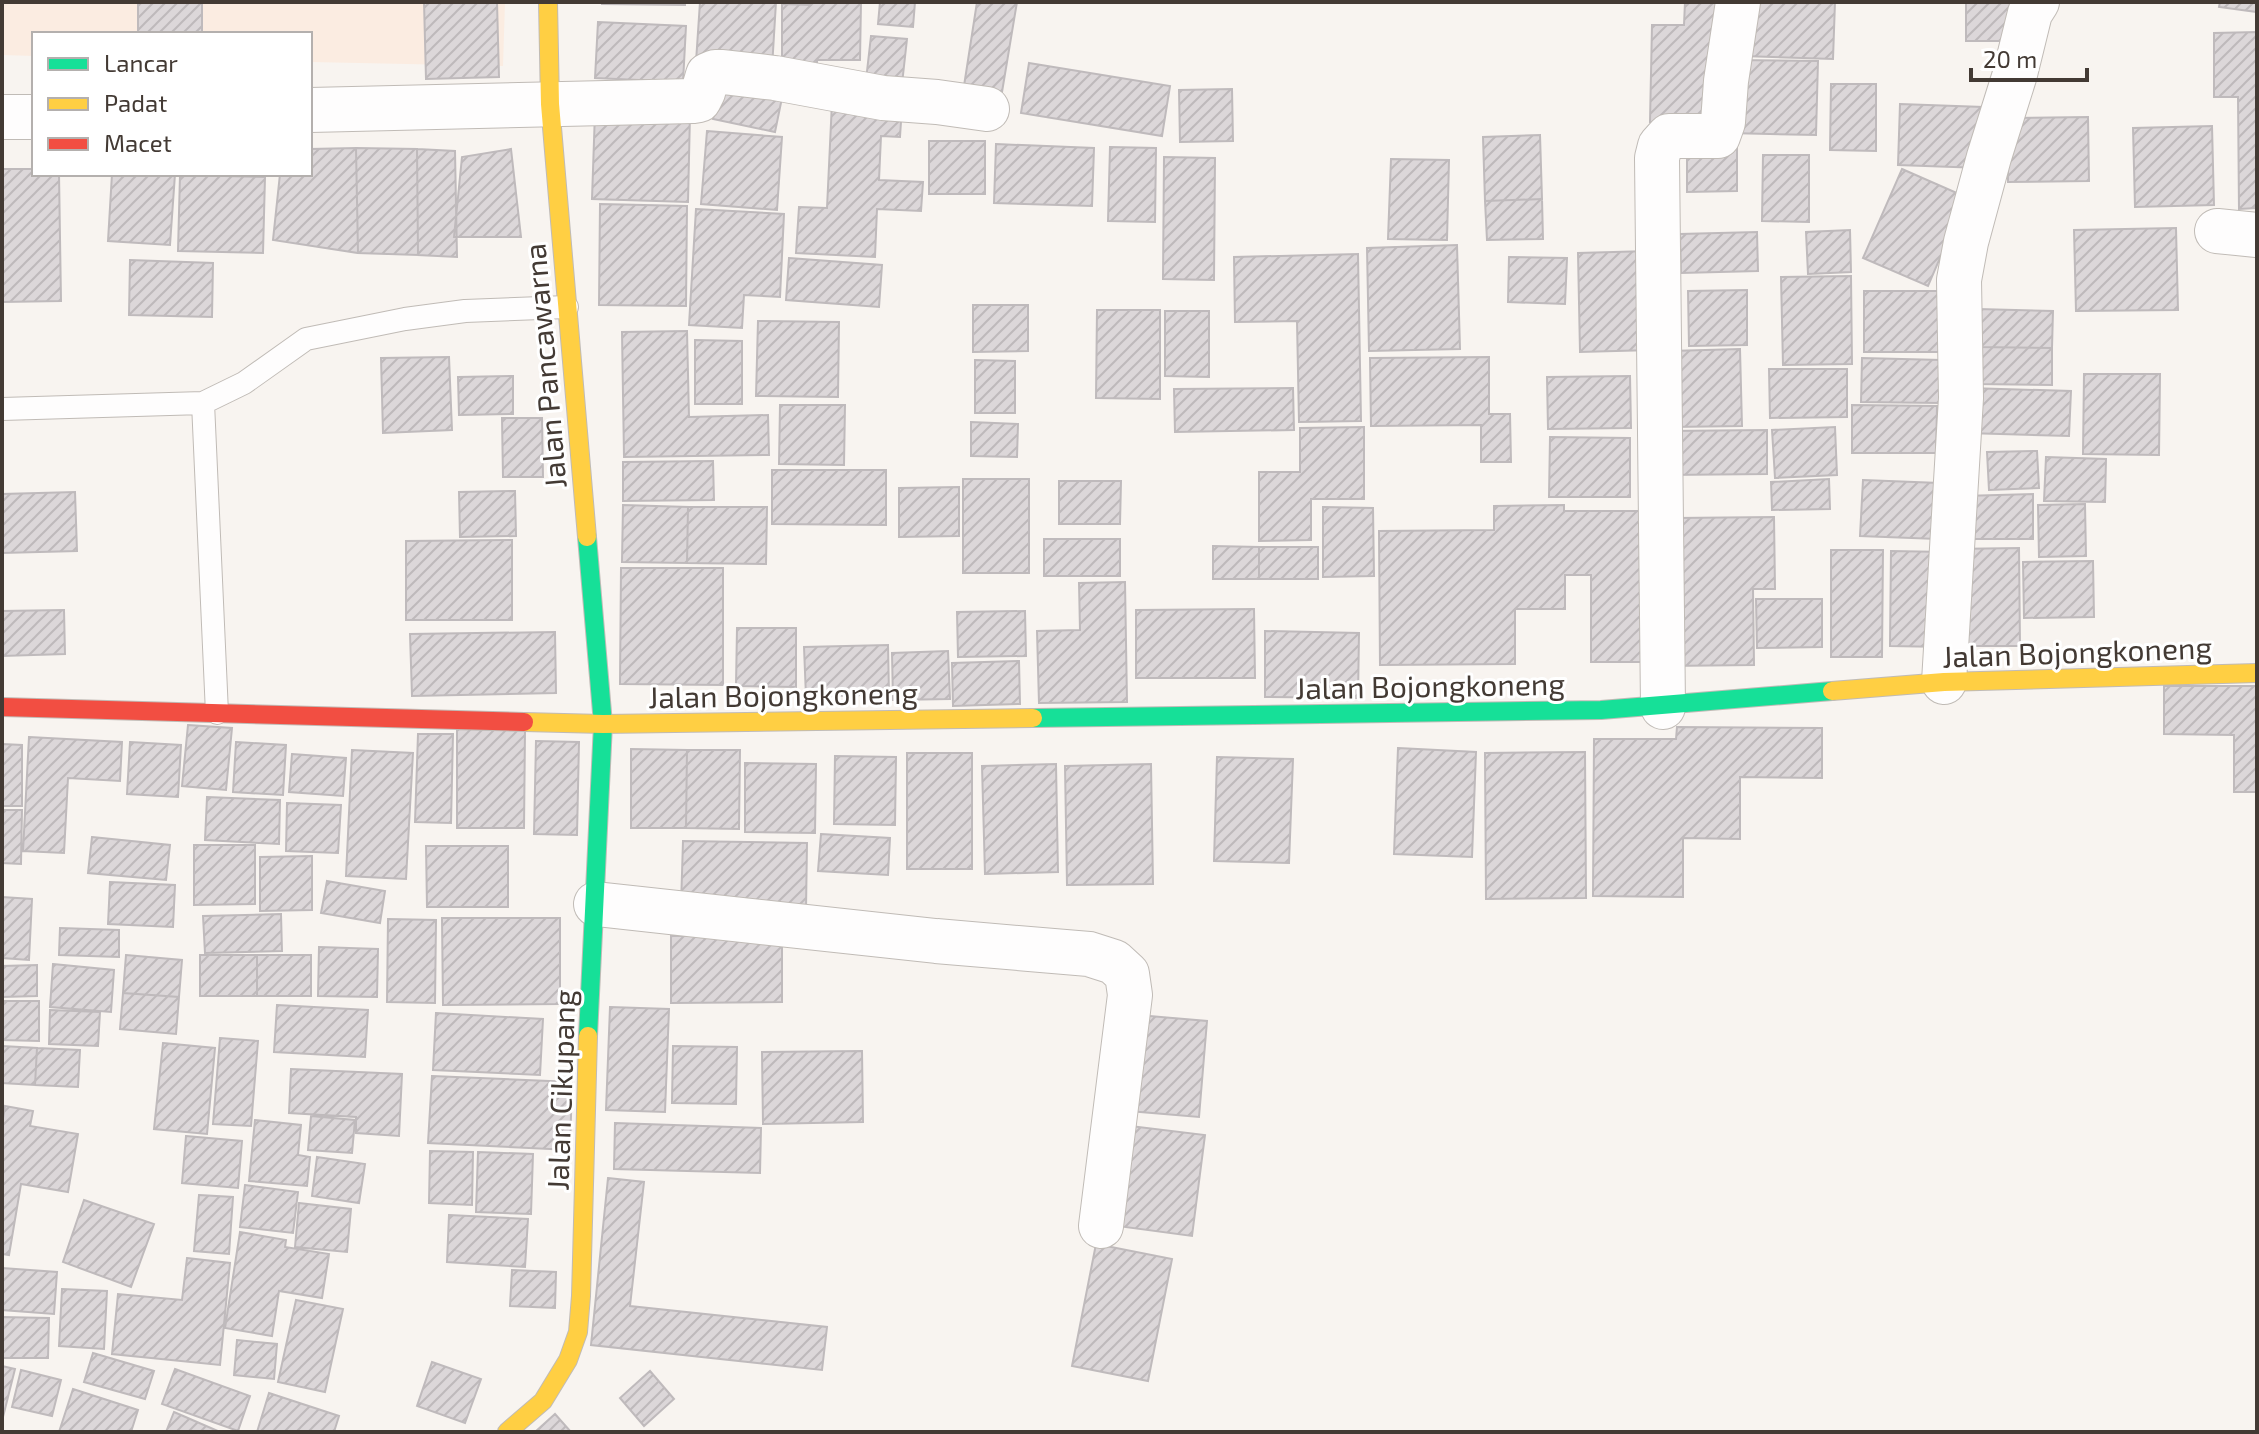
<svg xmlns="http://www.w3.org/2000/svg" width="2259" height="1434" viewBox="0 0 2259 1434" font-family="'Exo 2',sans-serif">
	<defs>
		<pattern id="building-hatch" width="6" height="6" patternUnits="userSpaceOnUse" patternTransform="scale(2)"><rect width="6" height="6" fill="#dcd7d9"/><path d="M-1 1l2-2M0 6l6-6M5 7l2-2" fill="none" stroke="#beb9bb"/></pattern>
	</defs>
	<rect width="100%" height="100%" fill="#f8f4f0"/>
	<path fill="#fbece1" d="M2,2H505L503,66L310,62V34H34V56L2,55Z"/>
	<path fill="url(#building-hatch)" stroke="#bfbabc" stroke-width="2" d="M138,2H202V34H138Z
		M424,2H497L499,77L426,79Z
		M602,2H685V5L602,4Z
		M700,2H776L772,68L696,62Z
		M811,2H861L860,60H817V75H782V4L811,5Z
		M880,2H915L913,27L878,24Z
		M977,2H1017L1002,92L964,86Z
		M1685,2H1722L1721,123L1650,122L1652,25H1684Z
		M1745,2H1835L1833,59L1743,56Z
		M1966,2H2012V41H1966Z
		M2220,2H2257V12L2219,7Z
		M598,22L686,26L683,82L595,78Z
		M2257,32V208L2239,209L2238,97H2214V33Z
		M871,36L907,39L901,93L865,89Z
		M1731,60L1818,61L1816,135L1729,133Z
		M1029,63L1170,86L1162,136L1021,113Z
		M722,75L784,88L775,132L713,119Z
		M1831,84H1876V151L1830,150Z
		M1232,89L1233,141L1180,142L1179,90Z
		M832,102L902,106L900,137L881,136L879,180L923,182L921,211L877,209L875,257L796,253L799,207L827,208Z
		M1900,104L1983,107L1981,168L1898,165Z
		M595,112L690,114L688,202L592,199Z
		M2088,117L2089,181L2008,182V118Z
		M2212,126L2214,205L2135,207L2133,128Z
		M707,131L782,137L777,210L701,204Z
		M1540,135L1542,199L1485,201L1483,137Z
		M929,141H985V194H929Z
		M996,144L1094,148L1092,206L994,203Z
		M1110,147L1156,148L1155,222L1108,221Z
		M1687,147H1737V191L1687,192Z
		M356,148L358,253L273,240L280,174H310V149Z
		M356,148L417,149L418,255L358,253Z
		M417,149L455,151L457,257L418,255Z
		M511,149L521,237H454L462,157Z
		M1763,155H1809V222L1762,221Z
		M1164,157L1215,158L1214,280L1163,279Z
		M1391,159L1449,160L1447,240L1388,239Z
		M2,169H34V174H59L61,301L2,302Z
		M1902,169L1966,197L1928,286L1863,258Z
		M112,174H175L170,245L108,241Z
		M180,175L265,177L263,253L178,251Z
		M1542,199L1543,239L1487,240L1485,201Z
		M600,204L687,206L686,306L599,305Z
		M696,209L784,214L780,297L744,295L742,328L689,325Z
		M2176,228L2178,310L2076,311L2074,230Z
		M1850,230L1851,272L1808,274L1806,232Z
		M1757,232L1758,271L1681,273L1680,234Z
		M1457,245L1460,349L1369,351L1367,248Z
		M1649,251L1652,350L1580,352L1578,253Z
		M1358,254L1361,421L1299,422L1297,321L1235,322L1234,257Z
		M1509,257L1567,258L1565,304L1508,302Z
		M789,258L882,265L879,307L786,300Z
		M130,260L213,263L212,317L129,315Z
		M1851,276L1852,364L1783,365L1781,277Z
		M1747,290V345L1689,346L1688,291Z
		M1864,291H1948V352H1864Z
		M973,305H1028V351L973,352Z
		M1978,309L2053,311L2052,348L1977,347Z
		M1097,310H1160V399L1096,398Z
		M1165,311H1209V377L1165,376Z
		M758,321L839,322L838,397L756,396Z
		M687,331L689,417L768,415L769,455L624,457L622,332Z
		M695,340L742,341V404H695Z
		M1977,347L2052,348V385L1977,384Z
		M1740,349L1742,426L1672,427L1671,351Z
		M449,357L452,430L383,433L381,358Z
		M1489,357V414H1510L1511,462H1481V425L1371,426L1370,358Z
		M1862,358L1941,360L1940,403L1861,402Z
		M975,360L1015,361V413H975Z
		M1769,369H1847V417L1770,418Z
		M2084,374H2160L2159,455L2083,454Z
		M513,376V414L459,415L458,377Z
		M1630,376L1631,428L1548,429L1547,377Z
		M1293,388L1294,430L1175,432L1174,389Z
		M1968,388L2071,391L2069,436L1967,433Z
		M780,405H845L844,465L779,464Z
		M1852,405L1937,406L1936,453H1852Z
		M502,418H542L543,477H503Z
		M971,422L1018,424L1017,457L971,456Z
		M1364,427V499H1311V540L1259,541V472H1300V428Z
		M1835,427L1837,475L1775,478L1772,430Z
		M1767,430V474L1667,475V431Z
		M1550,437L1630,438V497H1549Z
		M2037,451L2039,488L1989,490L1987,452Z
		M2046,457L2106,459L2105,502L2044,501Z
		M713,461L714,500L623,501V462Z
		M772,470H886V525L772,524Z
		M963,479H1029V573H963Z
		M1829,479L1830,509L1772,510L1771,482Z
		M1863,480L1939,483L1937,539L1860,536Z
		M1059,481H1121L1120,524H1059Z
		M959,487V536L899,537V488Z
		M515,491L516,536L460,537L459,492Z
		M75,492L77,551L2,553V494Z
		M2033,494V539H1964L1963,496Z
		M2085,504L2086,556L2039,557L2038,505Z
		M623,505L688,507L687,563L622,562Z
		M1564,505V511H1652V662H1591V575H1565V609H1515V664L1380,665L1379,531L1494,530V506Z
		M688,507H767L766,564L687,563Z
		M1323,507L1373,508L1374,576L1323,577Z
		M1774,517L1775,589H1753L1754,665L1667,666L1676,518Z
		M1044,539H1120V576H1044Z
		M512,540V620H406V541Z
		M1213,546L1259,547V579H1213Z
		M1259,547H1318V579H1259Z
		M2019,548L2020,646H1953L1952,549Z
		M1831,550H1883L1882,657H1831Z
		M1891,551L1946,552L1945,647L1890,646Z
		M2093,561L2094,617L2024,618L2023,562Z
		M621,568H723V685L620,684Z
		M1125,582L1127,702L1039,703L1037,631L1080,630L1079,583Z
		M1756,599H1822V647L1757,648Z
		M1254,609L1255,678H1136V610Z
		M64,610L65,654L2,656V611Z
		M1025,611L1026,656L958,657L957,612Z
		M737,628H796V687L736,686Z
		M1265,631L1359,633L1358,698L1265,697Z
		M555,632L556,693L412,696L410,634Z
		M888,645L889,694L806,697L804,647Z
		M948,651L950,699L893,700L892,653Z
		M1019,661L1020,704L953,706L952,663Z
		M2164,686H2257V792H2234V735L2164,734Z
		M188,725L232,728L226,790L182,786Z
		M1677,727L1822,728V778L1740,777V839L1683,838V897L1593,896L1594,739H1676Z
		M457,729L525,730L524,828H457Z
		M418,734H453L451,823L415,822Z
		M29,737L122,742L120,781L68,778L64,853L23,851Z
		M536,741L579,742L577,835L534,834Z
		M130,742L181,745L178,797L127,794Z
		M236,742L286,745L283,795L233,792Z
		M2,744L22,745V806H2Z
		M1398,748L1476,752L1472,857L1394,854Z
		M631,749L687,750L686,828H631Z
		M352,750L413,753L406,879L346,876Z
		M687,750H740L739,829L686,828Z
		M1585,752L1586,898L1486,899L1485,753Z
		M907,753H972V869H907Z
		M292,754L346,758L343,796L289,792Z
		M835,756L896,757L895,825L834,824Z
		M1217,757L1293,759L1289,863L1214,861Z
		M745,763L816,764L815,833L745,832Z
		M1056,764L1058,872L985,874L982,766Z
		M1151,764L1153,884L1067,885L1065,766Z
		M207,797L280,800L279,844L205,840Z
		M287,803L341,805L338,853L286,851Z
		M2,810H22L21,864L2,863Z
		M821,834L890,838L888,875L818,871Z
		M92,837L170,845L166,880L88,873Z
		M683,841L807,843L806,909L681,906Z
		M194,845H255V904L194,905Z
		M426,846H508V907H427Z
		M312,856V910L260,911V857Z
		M327,881L385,891L380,923L321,913Z
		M110,882L175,885L173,927L108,924Z
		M2,897L32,899L29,960L2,958Z
		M281,914L282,951L205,953L203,916Z
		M442,918H560V1004L443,1005Z
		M388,919L436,920L435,1003L387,1002Z
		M60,928L119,930V957L59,955Z
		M782,935V1002L671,1003V936Z
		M319,947L378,949L377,997L318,996Z
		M126,955L182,960L179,997L123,993Z
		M200,955H257V996H200Z
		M257,955H311V996H257Z
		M53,964L114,970L111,1012L50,1007Z
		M37,965V996L2,997V966Z
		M123,993L179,997L176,1034L120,1029Z
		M2,1001H39V1041L2,1040Z
		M277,1005L368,1010L365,1057L274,1052Z
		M610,1007L669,1009L665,1112L606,1110Z
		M50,1010L100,1012L98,1046L49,1044Z
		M436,1013L543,1019L540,1075L433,1070Z
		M1138,1015L1207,1021L1199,1117L1129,1111Z
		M220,1038L258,1041L251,1126L213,1124Z
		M163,1043L215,1048L207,1134L154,1129Z
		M2,1046L37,1048L35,1085L2,1083Z
		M673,1046L737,1047L736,1104L672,1103Z
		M37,1048L80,1050L78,1087L35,1085Z
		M862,1051L863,1122L763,1124L762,1052Z
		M291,1069L402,1074L399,1136L356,1133V1117L289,1113Z
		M432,1076L572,1082L570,1150L428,1143Z
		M5,1106L33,1111L30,1126L78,1134L68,1192L21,1184L9,1255L2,1254V1124Z
		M311,1116L355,1120L352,1153L308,1150Z
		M255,1120L301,1125L298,1155L310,1157L307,1186L249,1181Z
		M615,1123L761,1128L760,1173L614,1169Z
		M1122,1125L1205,1135L1192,1236L1110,1225Z
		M186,1136L242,1141L238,1188L182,1183Z
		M430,1151L473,1152L472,1205L429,1203Z
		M478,1152L533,1154L531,1214L476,1212Z
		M317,1157L365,1164L359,1203L312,1196Z
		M608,1178L644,1182L630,1306L827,1327L822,1370L591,1345Z
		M245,1185L298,1192L293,1233L240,1227Z
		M199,1195L233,1197L229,1254L194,1251Z
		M84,1200L154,1224L131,1287L63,1262Z
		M299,1203L351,1209L347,1252L295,1247Z
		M449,1215L528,1219L525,1267L447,1262Z
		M240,1232L286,1240L285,1247L329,1254L322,1298L279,1291L272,1336L225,1328Z
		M1096,1244L1172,1259L1148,1381L1072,1366Z
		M187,1258L230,1263L220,1365L112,1354L118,1294L182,1300Z
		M2,1268L57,1272L54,1314L2,1310Z
		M512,1270L556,1272L555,1308L510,1306Z
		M62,1289L107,1291L104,1349L59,1346Z
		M296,1300L343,1309L325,1392L278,1382Z
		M2,1317L49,1318L48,1358H2Z
		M237,1340L277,1344L274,1379L234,1375Z
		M93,1353L154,1371L145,1399L84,1382Z
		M432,1362L481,1379L465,1423L417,1406Z
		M2,1366L15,1369L3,1417H2Z
		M175,1369L250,1396L238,1431L162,1404Z
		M21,1370L61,1380L52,1416L12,1407Z
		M650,1371L674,1399L644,1426L620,1398Z
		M73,1389L138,1410L131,1432H59Z
		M269,1393L339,1416L334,1432H257Z
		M174,1412L220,1432H166Z
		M555,1414L571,1432H535Z"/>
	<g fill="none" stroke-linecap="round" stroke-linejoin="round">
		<defs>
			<path id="lane" d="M203,403L217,713
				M2,409L203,403L244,383L306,339L405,319L465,311L567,307"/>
			<path id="street" d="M310,110L693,101L699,100L703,92L708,75L715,72H723L775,78L883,98L937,102L987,109
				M2,117H34
				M2217,231L2257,235
				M1944,682L1961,398L1959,280L1966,242L1989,157L2015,74L2030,13L2037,2
				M1663,707L1657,158L1660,146L1669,136H1718L1723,122L1726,81L1738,2
				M596,904L936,941L1089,954L1114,962L1127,974L1130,995L1101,1226"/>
			<path id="fast" d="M587,537L603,724L588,1036
				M1033,718L1601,710L1832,691"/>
			<path id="slow" d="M548,2L550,104L587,537
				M1832,691L1944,682L2257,673
				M524,722L603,724L1033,718
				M507,1432L543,1401L568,1360L578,1332L581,1296L588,1036"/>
			<path id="jam" d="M2,707L524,722"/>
		</defs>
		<use href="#lane" stroke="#c0bbb6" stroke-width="24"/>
		<use href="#street" stroke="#c0bbb6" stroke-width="46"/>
		<use href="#fast" stroke="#c0bbb6" stroke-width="20"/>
		<use href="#slow" stroke="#c0bbb6" stroke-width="20"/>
		<use href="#jam" stroke="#c0bbb6" stroke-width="20"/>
		<use href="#lane" stroke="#fefdfd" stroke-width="22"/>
		<use href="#street" stroke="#fefdfd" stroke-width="44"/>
		<use href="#fast" stroke="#16e098" stroke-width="18"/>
		<use href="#slow" stroke="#ffcf43" stroke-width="18"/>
		<use href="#jam" stroke="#f24e42" stroke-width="18"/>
	</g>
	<g text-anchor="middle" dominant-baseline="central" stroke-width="6" stroke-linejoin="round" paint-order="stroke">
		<g font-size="30" fill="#433a34" stroke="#fff">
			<text transform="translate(544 366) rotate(-95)">Jalan Pancawarna</text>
			<text transform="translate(2077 651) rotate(-2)">Jalan Bojongkoneng</text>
			<text transform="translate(1430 685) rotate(-1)">Jalan Bojongkoneng</text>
			<text transform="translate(783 694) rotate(-1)">Jalan Bojongkoneng</text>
			<text transform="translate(560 1090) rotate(-88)">Jalan Cikupang</text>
		</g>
	</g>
	<rect width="2259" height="1434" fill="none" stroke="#433a34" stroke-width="8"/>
	<rect x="32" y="32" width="280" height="144" fill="#ffffff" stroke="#b4b0ae" stroke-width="2"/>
	<rect x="48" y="58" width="40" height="12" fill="#16e098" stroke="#b4b0ae" stroke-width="2"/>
	<text x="104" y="72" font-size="24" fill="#433a34">Lancar</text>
	<rect x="48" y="98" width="40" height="12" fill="#ffcf43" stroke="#b4b0ae" stroke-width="2"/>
	<text x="104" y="112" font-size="24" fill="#433a34">Padat</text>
	<rect x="48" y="138" width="40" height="12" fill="#f24e42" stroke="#b4b0ae" stroke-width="2"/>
	<text x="104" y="152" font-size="24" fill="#433a34">Macet</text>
	<path d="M1971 68v12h116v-12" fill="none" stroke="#433a34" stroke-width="4"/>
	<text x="1983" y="68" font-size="24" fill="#433a34" stroke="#ffffff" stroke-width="6" paint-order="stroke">20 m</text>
</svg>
